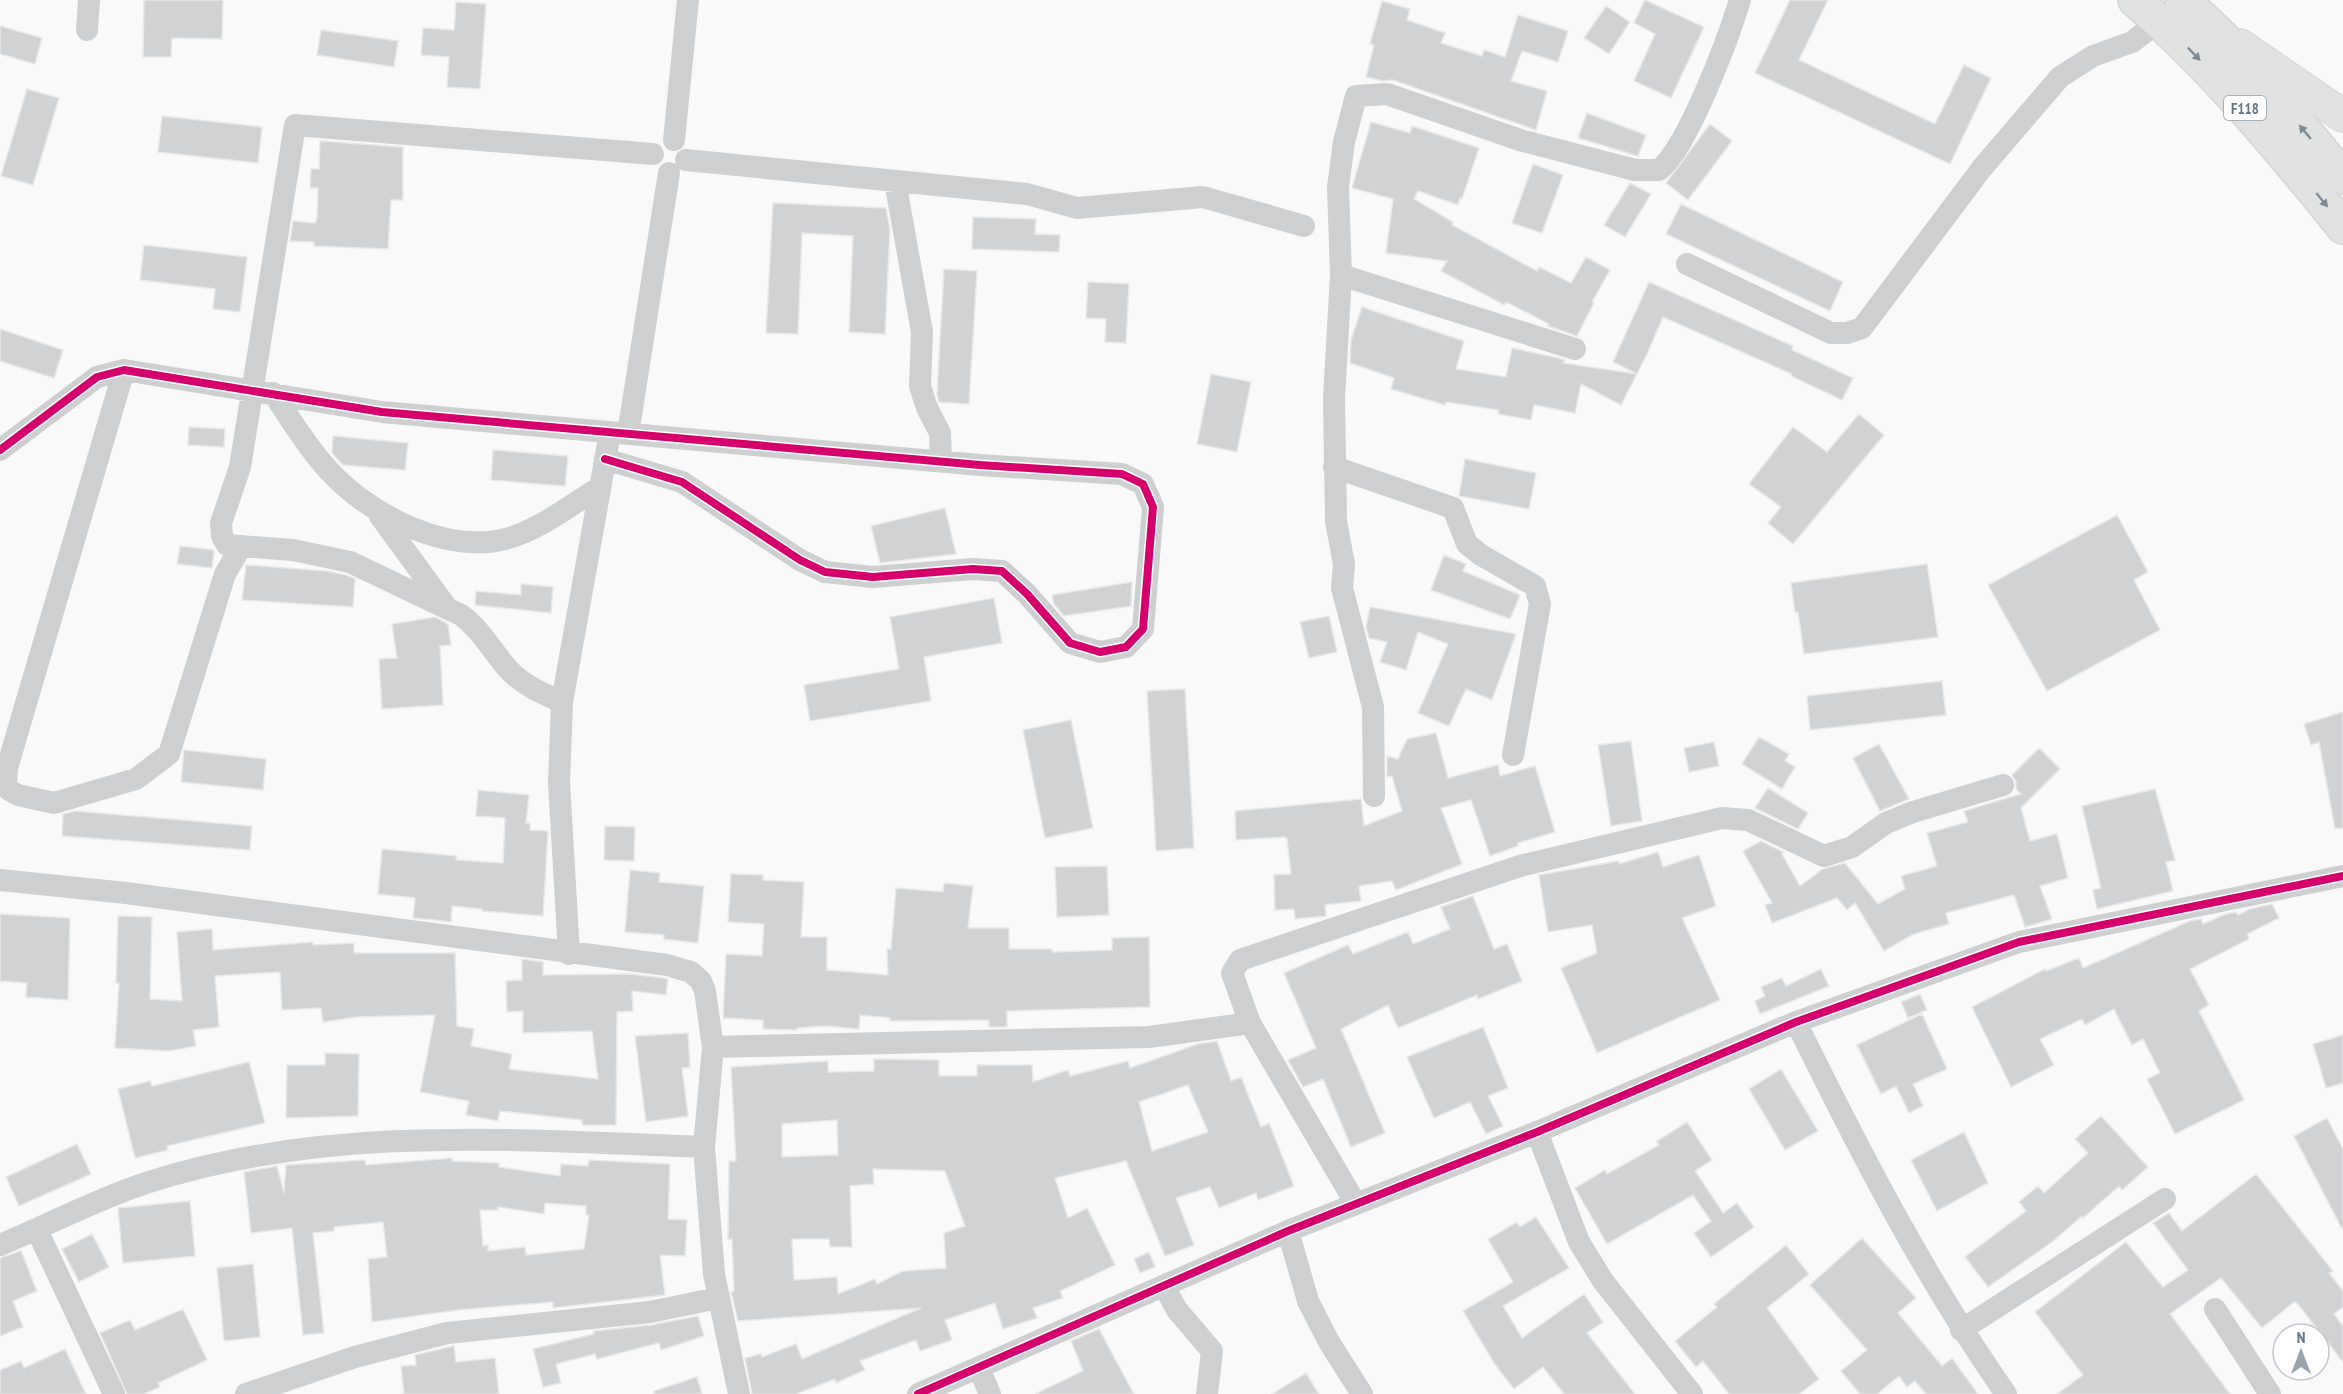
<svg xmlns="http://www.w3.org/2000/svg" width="2343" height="1394" viewBox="0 0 2343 1394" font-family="'PT Sans Narrow',sans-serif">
	<rect width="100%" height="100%" fill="#f9f9f9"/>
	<path fill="#d0d2d3" stroke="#e8e8e8" stroke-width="1.5" fill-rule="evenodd" d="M144,0H223L222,39L172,38L171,57H143Z
		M1645,0L1704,27L1671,98L1634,81L1655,34L1634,23Z
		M1790,0H1828L1799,60L1935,124L1964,65L1991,78L1950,164L1755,73Z
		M1382,1L1410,9L1407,20L1445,33L1441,43L1482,56L1484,50L1505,57L1518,15L1568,31L1558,62L1522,51L1511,81L1547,91L1536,130L1393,80L1383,81L1366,77L1374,45L1370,44Z
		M456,2L486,4L480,89L447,87L449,57L421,55L423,28L454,30Z
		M1606,6L1630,22L1609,54L1584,38Z
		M0,26L42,38L35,64L0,54Z
		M321,30L398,41L394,67L317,55Z
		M27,89L59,98L33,185L1,176Z
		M1587,113L1646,135L1638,156L1578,138Z
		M162,116L262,127L258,163L158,152Z
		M1371,122L1410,133L1412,126L1479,148L1462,199L1460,198L1458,205L1418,191L1414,199L1453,222L1452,225L1537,271L1539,267L1571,283L1586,257L1610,270L1592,302L1594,303L1577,336L1548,326L1549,324L1506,302L1504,305L1441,271L1447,261L1386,253L1393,199L1352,188Z
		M1710,124L1732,141L1688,200L1666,183Z
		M320,141L403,147V200H391L388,249L314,246V242L290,241L293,221L315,223L317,219L318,188H310L311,169H319Z
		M1533,164L1563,175L1542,233L1512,223Z
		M1630,183L1651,194L1625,237L1604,225Z
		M773,203L886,208L890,229L885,334L849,332L853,236L802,233L798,334L766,333Z
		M1681,204L1843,282L1830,311L1666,234Z
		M973,217L1036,219L1035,234L1060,235L1059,252L972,249Z
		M144,245L247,257L240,312L213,309L215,289L140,280Z
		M944,269L977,271L969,404L939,402L937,394Z
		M1088,282L1129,284L1126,343L1105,342L1106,319L1086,318Z
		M1649,282L1793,346L1792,350L1853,378L1842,400L1791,376L1792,374L1663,317L1647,354L1621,405L1581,384L1575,413L1534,405L1531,420L1498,414L1499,410L1446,402L1445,405L1391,389L1394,378L1350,363L1351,340L1362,307L1464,341L1456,369L1506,377L1512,348L1558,358L1565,360L1563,363L1637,374L1613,362Z
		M0,329L63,350L54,378L0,361Z
		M1211,374L1251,382L1237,452L1197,444Z
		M1859,414L1884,435L1793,544L1768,523L1781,507L1749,484L1793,427L1827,452Z
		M189,427L225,429L224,447L188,445Z
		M333,436L408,443L405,470L343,465L332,453Z
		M493,450L568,456L565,486L491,480Z
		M1465,459L1536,473L1529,509L1459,496Z
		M945,508L956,554L880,563L871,526Z
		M2117,515L2148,572L2134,580L2160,630L2047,691L1988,585Z
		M180,546L214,550L212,568L177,564Z
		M1444,555L1466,564L1463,571L1520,595L1510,619L1431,590Z
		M1927,564L1938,637L1804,654L1798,612H1795L1791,583Z
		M246,565L326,571L346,575L355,579L353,607L242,600Z
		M1132,582L1131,606L1064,616L1054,604L1052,595Z
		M521,584L553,587L551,613L475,605L476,591L521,595Z
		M994,598L1002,643L924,657L931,701L810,721L804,685L899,669L890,617Z
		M1370,607L1516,634L1492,700L1466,689L1449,726L1418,713L1448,644L1418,632L1406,670L1380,662L1387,642L1369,638L1366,627Z
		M1329,616L1337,652L1309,658L1300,622Z
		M435,617L448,624L451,645L440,646L443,705L382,709L379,659L397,658L392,624Z
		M1942,681L1946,715L1810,730L1807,696Z
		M1185,689L1194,848L1156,851L1147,691Z
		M2343,712V828L2335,829L2319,742L2311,745L2304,724Z
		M1071,720L1093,828L1045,838L1023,730Z
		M1436,733L1448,778L1498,765L1500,776L1535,766L1555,832L1518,843V846L1490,856L1471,800L1441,808L1462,864L1396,890L1392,881L1359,886L1361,901L1325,905L1326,916L1295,919L1294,909L1275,910L1274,875L1291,874L1287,839L1285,837L1236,840L1235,811L1361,799L1364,826L1402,811L1392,776L1387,777V756L1398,759L1407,739Z
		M1759,737L1789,754L1785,761L1795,767L1782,789L1742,764Z
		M1631,741L1642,821L1611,826L1598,745Z
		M1714,742L1719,766L1689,772L1684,748Z
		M1879,744L1909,799L1880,811L1853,758Z
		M2039,748L2060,769L2021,808L2030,841L2057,834L2068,878L2040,886L2052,919L2025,927L2014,895L1946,913L1949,924L1914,934L1884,951L1855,903L1847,910L1837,898L1772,923L1765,905L1772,903L1743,851L1761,841L1783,852L1782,854L1800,886L1823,869L1845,863L1878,904L1905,889L1901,876L1937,866L1927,833L1968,822L1964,811L2021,794L2016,789V782L2012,775Z
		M184,750L266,759L263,790L181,782Z
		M1768,788L1808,813L1798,829L1755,808Z
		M2155,789L2175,860L2166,862L2173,891L2097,909L2093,890L2101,888L2082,806Z
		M478,790L529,795L526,823H530V830L548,831L543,916L482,911V909L452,906L451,922L434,920L413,918L415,898L378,894L382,849L457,856L456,860L503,863L505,818L476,816Z
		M75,811L252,826L250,850L62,836L63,814Z
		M605,826L635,827L634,861L604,860Z
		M1658,852L1663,867L1699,855L1716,906L1682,918L1720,1000L1597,1053L1561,968L1597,953L1592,925L1548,932L1539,875L1619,861V864Z
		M1107,866L1109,915L1057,917L1055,867Z
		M630,870L660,873L659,882L704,886L698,943L664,939V935L625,932Z
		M731,874L763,875V880L804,882L801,937H827V970L888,975L887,949H891L896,888L943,892L944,883L973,886L968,928H1009V949H1052V952L1112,950V938L1149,937L1150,1007L1007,1011V1027H989V1020L890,1021V1018L860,1015L859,1029L826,1026L797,1028V1030L763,1029V1020L723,1018L726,954L762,956L764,924L728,922Z
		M1473,896L1494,949L1507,944L1522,981L1478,999L1477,995L1398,1028L1388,1005L1341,1029L1385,1133L1351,1147L1323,1079L1303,1087L1288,1060L1316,1048L1284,973L1348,945L1353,954L1408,932L1413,944L1450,929L1441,907Z
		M2272,904L2279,918L2247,934L2249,939L2190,969L2209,1005L2199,1011L2244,1100L2175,1134L2147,1079L2160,1073L2143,1039L2132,1045L2114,1009L2085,1025L2082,1019L2040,1039L2054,1065L2011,1087L1972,1007L2045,969L2046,971L2079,958L2083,968L2190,921L2201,919L2203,924L2226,914L2236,912L2238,915L2250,909Z
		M0,914L70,918L68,1000L26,997L27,983L0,981Z
		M118,916L152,917L150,999L182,1001L177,932L212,929L213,950L313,942V945L354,943V953H455L457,1026L474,1029L471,1046L512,1054L509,1069L598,1079L592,1031L523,1033V1011L507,1012L506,981L522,980V959L543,962V975L630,974L664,978L668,979L666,995L632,991L633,1011L617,1012L616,1125H582V1120L500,1111L498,1121L466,1115L469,1101L420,1092L435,1015L357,1017L323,1022L321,1008L282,1010L280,972L215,976L219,1027L193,1030L196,1046L169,1051L115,1048L119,983H116Z
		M1821,969L1829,986L1760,1014L1755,1001L1765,996L1761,987L1782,978L1786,986Z
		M1920,994L1927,1010L1908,1018L1901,1002Z
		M1922,1014L1947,1069L1913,1084L1923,1106L1909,1113L1896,1086L1881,1094L1857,1045Z
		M1483,1027L1508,1088L1488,1096L1503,1126L1486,1134L1470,1102L1434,1118L1407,1057Z
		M688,1033L690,1067L682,1068L688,1116L646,1122L635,1036Z
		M2343,1035V1083L2326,1088L2313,1044Z
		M1217,1041L1231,1081L1241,1077L1261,1127L1269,1123L1294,1186L1258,1200L1256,1193L1219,1208L1210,1187L1176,1198L1194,1245L1165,1256L1126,1161L1055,1178L1068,1218L1087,1208L1115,1265L1060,1291L1063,1298L1033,1308L1037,1318L1003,1329L995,1303L945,1320L952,1340L920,1351L916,1340L860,1361L865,1370L836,1383L835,1379L796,1394H752L745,1358L761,1354L762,1357L796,1344L802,1359L921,1308L738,1321L731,1292L734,1291L732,1239H728L729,1161H736L731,1067L828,1061V1072L874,1071V1059L939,1060V1076H977V1065H1032L1033,1082L1068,1070L1070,1076L1128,1061L1130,1068L1198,1044ZM1188,1085L1208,1132L1152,1151L1139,1102ZM837,1120L838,1155L782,1157V1124ZM873,1169L945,1171L965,1226L944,1233L946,1268L903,1271L877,1284L875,1279L838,1294L837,1277L794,1280L792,1239H829L830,1247H852L850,1186L874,1184Z
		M325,1053L359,1054L358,1116L286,1118L287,1065H325Z
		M249,1062L265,1123L167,1146L168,1150L135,1158L118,1089L150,1081L152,1086Z
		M1781,1069L1818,1131L1785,1150L1749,1089Z
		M2101,1116L2148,1167L2122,1190L2119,1186L2083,1218L2082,1216L2052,1242L1988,1287L1965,1257L2026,1211L2019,1202L2038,1186L2044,1193L2088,1153L2075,1139Z
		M2327,1118L2343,1149V1231L2294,1136Z
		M1687,1122L1712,1160L1695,1171L1723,1213L1737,1203L1754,1227L1711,1257L1694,1233L1711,1221L1693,1195L1607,1244L1575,1188L1605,1170L1607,1174L1659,1145L1657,1141Z
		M1964,1132L1988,1183L1937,1211L1911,1160Z
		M77,1144L91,1174L19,1206L6,1177Z
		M452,1158V1161L499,1163V1167L560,1176L561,1164L588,1166L589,1160L670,1164L668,1219L687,1220L685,1256L660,1255L665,1295L553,1308V1302L458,1310L372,1322L368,1259L387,1257L383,1222L334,1227V1231L313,1233L324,1333L303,1335L292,1228L251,1233L244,1172L277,1166L284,1193L286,1165L365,1160L366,1165ZM545,1203L586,1206V1215H589L584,1249L526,1255L525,1247L488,1251V1245L483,1246L480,1210H498V1207L544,1214Z
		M2256,1174L2333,1271L2329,1273L2343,1291V1307L2334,1314L2343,1326V1362L2298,1304L2294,1302L2262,1328L2221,1278L2170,1314L2230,1394H2057L2083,1375L2035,1312L2126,1242L2163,1287L2188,1270L2153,1223L2169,1213L2182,1231Z
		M190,1201L195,1256L123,1263L118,1208Z
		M1536,1217L1569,1268L1503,1306L1522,1338L1584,1294L1603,1322L1587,1333L1635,1394H1564L1543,1367L1514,1389L1494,1363L1463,1311L1513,1282L1488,1239L1517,1222L1520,1227Z
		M92,1234L109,1267L79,1282L62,1249Z
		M1862,1238L1916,1298L1898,1313L1942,1366L1952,1358L1978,1394H1926L1915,1381L1907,1387L1899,1376L1877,1394H1860L1841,1371L1867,1350L1810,1285Z
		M1786,1245L1809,1274L1767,1308L1819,1379L1799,1394H1729L1703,1361L1696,1367L1675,1341L1717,1307L1714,1304Z
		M21,1251L37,1291L13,1301L23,1327L0,1336V1258Z
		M1149,1252L1155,1267L1140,1273L1134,1259Z
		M253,1264L260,1337L224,1341L217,1268Z
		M183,1309L207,1360L158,1383L160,1387L144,1394H127L100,1333L130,1320L135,1330Z
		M698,1316L704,1336L661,1350L659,1343L597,1359L595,1354L556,1364L561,1383L543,1387L533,1349L594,1334V1331L651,1325Z
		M1099,1329L1134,1394H1035L1083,1371L1071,1341Z
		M454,1346L456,1362L495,1358L499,1394H404L401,1366L416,1365L415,1355Z
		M65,1349L86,1394H0V1370L21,1361L24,1368Z
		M1306,1373L1319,1394H1272Z
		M697,1377L702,1394H654V1391Z"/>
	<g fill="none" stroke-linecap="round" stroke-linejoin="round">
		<defs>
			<path id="secondary" d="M2240,45L2343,116"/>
			<path id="primary" d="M2135,0C2213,68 2278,146 2343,227
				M2182,0C2243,51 2292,116 2343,177"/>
		</defs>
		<use href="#secondary" stroke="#d5d6d7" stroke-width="34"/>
		<use href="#primary" stroke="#d5d6d7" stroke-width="36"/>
		<path stroke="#cecfd0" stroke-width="22" d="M87,30L89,0
			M674,140L688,0
			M686,160L1027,194L1077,208L1203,197L1304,226
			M895,181L922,332L920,386L927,408L940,433L941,461
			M1687,264L1831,333H1847L1862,328L1982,168L2060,77L2093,56L2132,42L2159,21
			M1341,275L1575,349
			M124,370L7,768L6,783L9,790L18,795L54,803L136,779L169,754L225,574L241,547
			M273,393C289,417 304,442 323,464C363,512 445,556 509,538C542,528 571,505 600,487
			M628,434L669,173
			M0,450L97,377L124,370L382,412L980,465L1122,474L1143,484L1153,507L1143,629L1126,647L1100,652L1070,643L1027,594L1002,571L973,569L873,577L825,572L800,560L682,482L605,459
			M1334,467L1453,508L1467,544L1481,555L1535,586L1540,604L1513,755
			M380,516L447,608
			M562,702C544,694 524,686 510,671C493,653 482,630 461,615L350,562L293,550L227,545L222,536L221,523L240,467L295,125L653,154
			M1374,796L1373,707L1342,588L1344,564L1336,521L1334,398L1341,275L1338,187L1344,142L1356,96L1387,94L1520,140L1635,170H1659C1688,147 1728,39 1740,0
			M0,880L126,893L667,965L691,972L701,981L705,991L713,1047L704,1147L714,1274L739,1394
			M569,954L559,783L562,702L608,444
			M1796,1022C1859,1150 1924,1277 2006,1394
			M713,1047L1149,1037L1250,1023
			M1537,1132L1579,1242L1603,1281L1692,1394
			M1356,1204L1250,1023L1232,973L1240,960L1520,866L1722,818L1748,820L1824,856L1852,847L1886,823L1913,812L2003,785
			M37,1230L114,1394
			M1288,1231L1308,1301L1329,1342L1362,1394
			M0,1245C48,1225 97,1199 146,1183C327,1124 518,1140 704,1147
			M1164,1286L1177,1310L1212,1351L1207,1394
			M2215,1309L2270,1394
			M1961,1330L2165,1199
			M979,1369L990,1394
			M246,1394L355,1357L447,1333L650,1312L718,1298
			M918,1394L1288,1231L1537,1132L1796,1022L2019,942L2343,876"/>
		<use href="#secondary" stroke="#e1e2e2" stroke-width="32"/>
		<use href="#primary" stroke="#e1e2e2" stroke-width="33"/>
		<defs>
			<path id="cycleway" d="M0,450L97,377L124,370L382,412L980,465L1122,474L1143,484L1153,507L1143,629L1126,647L1100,652L1070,643L1027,594L1002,571L973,569L873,577L825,572L800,560L682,482L605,459
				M918,1394L1288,1231L1537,1132L1796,1022L2019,942L2343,876"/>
		</defs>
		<use href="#cycleway" stroke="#fff" stroke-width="11"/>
		<use href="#cycleway" stroke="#d6006c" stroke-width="8"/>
	</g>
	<defs><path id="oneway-solid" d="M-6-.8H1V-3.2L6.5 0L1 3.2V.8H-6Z" transform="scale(1.5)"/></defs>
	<g fill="#7e8c96">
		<use href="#oneway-solid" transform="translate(2194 54) rotate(46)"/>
		<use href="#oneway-solid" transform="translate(2305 132) rotate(-130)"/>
		<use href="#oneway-solid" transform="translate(2322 200) rotate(51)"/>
	</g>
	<g text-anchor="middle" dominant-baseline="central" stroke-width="6" stroke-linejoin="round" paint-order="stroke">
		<rect fill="#fff" stroke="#939fa8" stroke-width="1.5" x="2224" y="96" width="42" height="24" rx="4.5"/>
		<g font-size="15" font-weight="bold" fill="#657683">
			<text x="2245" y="108">F118</text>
		</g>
	</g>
	<g transform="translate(2301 1352)"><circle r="28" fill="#ffffff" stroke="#c1c8cd" stroke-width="1.5"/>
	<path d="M0-4.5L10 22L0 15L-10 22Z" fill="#99a4ac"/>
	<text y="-9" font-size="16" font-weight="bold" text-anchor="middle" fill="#657683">N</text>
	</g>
</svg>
